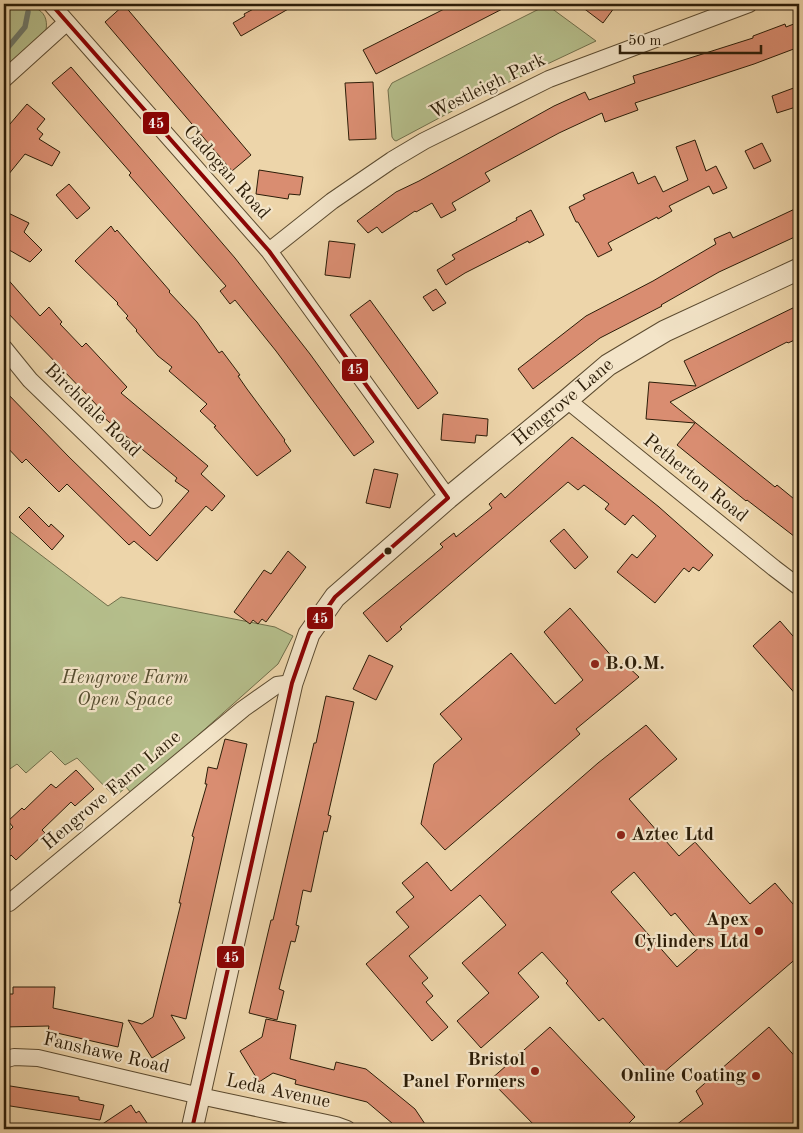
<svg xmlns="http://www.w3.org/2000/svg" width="803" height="1133" viewBox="0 0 803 1133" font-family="'Old Standard TT',serif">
	<rect width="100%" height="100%" fill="#edd5aa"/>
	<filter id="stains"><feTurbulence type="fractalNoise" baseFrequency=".004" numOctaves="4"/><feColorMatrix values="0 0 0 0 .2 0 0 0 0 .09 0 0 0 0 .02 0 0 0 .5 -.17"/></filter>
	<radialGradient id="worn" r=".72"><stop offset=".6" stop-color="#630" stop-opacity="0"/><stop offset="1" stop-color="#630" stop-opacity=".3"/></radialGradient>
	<path fill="#b5be8b" stroke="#706e4a" d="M10,4C28,4 50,7 46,30L4,68V6Z
		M547,5L596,41L488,92L396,141L394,140L392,137L388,90L392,83Z
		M4,527L108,606L121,597L275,627L293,636L278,664L132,794L126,787L115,797L77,758L65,765L51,751L26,773L17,764L4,773Z"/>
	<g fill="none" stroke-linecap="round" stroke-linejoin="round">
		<path stroke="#6e7a6c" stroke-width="5.5" d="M4,52L25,27L28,12"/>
	</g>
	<path fill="#d98d71" stroke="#2c1d08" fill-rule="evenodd" d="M263,4H297L241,36L233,23L245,16L244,14Z
		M454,4H512L376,74L363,50Z
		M578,4H617L603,23Z
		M124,5L251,155L232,171L105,22Z
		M799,22V47L754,64L635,103L638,110L605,122L602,113L559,133L485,173L490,181L452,203L456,210L441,218L432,203L416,212L415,211L382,233L377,227L368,233L357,221L396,192L419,181L554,106L585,92L589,100L635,83L633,76L753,38V36L785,24L786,27Z
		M71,67L235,258L310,354L374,442L354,456L276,351L235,300L230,304L220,291L226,286L129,175L131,173L52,83Z
		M373,82L376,139L349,140L345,83Z
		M799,86V106L777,113L772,96Z
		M27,104L45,119L37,129L43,134L39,139L60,152L52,166L25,154L4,180V131Z
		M695,140L706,171L716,166L727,188L713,194L709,186L669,206L672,211L658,219L657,217L608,243L612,250L598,257L578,222H576L569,207L585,199L583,195L633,172L638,184L655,176L663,192L688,180L676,147Z
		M762,143L771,161L754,169L745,151Z
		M259,170L303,177L300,195L289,194L288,199L256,194Z
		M69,184L90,208L77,219L56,195Z
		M799,207V235L719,272L661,305L662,306L600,338L533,389L518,369L586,316L653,281L716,244L714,239L730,232L733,238Z
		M531,210L544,235L529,243L528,241L465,273L446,285L437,270L455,259L452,255L517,220L516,218Z
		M4,211L29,223L24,232L42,250L30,262L4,247Z
		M111,226L115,232L117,230L170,291L169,292L197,322L219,353L222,351L240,375L238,376L247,389L285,440L284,441L291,451L257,476L214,427L216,426L200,411L207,404L169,371L172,367L158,356L136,331L137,330L126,318L128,316L117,304L118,303L75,261Z
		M329,241L355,244L350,278L325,275Z
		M4,275L40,316L49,307L62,322L60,324L82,347L86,343L127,387L121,393L208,466L201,474L225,496L212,511L206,506L157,561L134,541L129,545L67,484L59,492L26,459L22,463L4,444V390L68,456L150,536L189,491L175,481L177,478L103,417L105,414L90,398L4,309Z
		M436,289L446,303L433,311L423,297Z
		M370,300L438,393L418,409L350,315Z
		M799,305V338L788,343L787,342L670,402L775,487L777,485L799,503V540L747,500L746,501L677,445L695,423L646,419L649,382L696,386L684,361Z
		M443,414L488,419L487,436L476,435L475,443L441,440Z
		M572,437L659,507L713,555L699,571L693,567L689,572L684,568L655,603L617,572L632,554L637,558L656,536L633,515L625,525L605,509L609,504L584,485L578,490L568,482L400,627L402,629L387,642L363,613L443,547L440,544L454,533L456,537L492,508L489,504L501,493L505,498Z
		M374,469L398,474L390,508L366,503Z
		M29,507L49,527L51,524L64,536L52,550L19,517Z
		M564,529L588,557L575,569L550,541Z
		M288,551L306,567L266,622L262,619L258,624L253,620L250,624L234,612L264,570L271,574Z
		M570,608L620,666L624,663L639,677L576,729L580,734L445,850L421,824L434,764L462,739L440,714L511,653L555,704L583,680L544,632Z
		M780,621L799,643V698L753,646Z
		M369,655L393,666L376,700L353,689Z
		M326,696L354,702L328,815L331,816L327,832L324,831L311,892L303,890L296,925L299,926L295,942L291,941L279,989L284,991L277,1020L249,1013L271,920H273L314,743H316Z
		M646,725L677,759L629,799L679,856L695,842L750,904L775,883L799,911V956L656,1079L603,1018L599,1021L566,983L568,981L542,952L518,973L539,997L481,1048L457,1021L489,993L462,963L506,925L480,895L409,956L428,978L422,983L433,996L426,1002L448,1027L432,1041L366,964L409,927L396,912L414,897L402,883L427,862L451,891L598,763ZM634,872L671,916L675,913L702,945L677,967L611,892Z
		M225,739L247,744L186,1019L171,1015L185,1038L152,1058L128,1020L142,1024L153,1017L181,903H179L194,837L192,836L207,784H205L208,767L217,769Z
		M76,770L94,789L75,806L71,802L42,830L45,833L16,860L11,855L4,863V836L13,827L8,821L22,808L24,810L51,784L56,788Z
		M13,987H55L53,1008L123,1023L118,1047L48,1031L49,1026L4,1027V994H13Z
		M266,1019L296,1025L290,1059L334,1070L336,1062L366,1069L415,1109L425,1124L417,1129H399L367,1102L295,1084L296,1080L273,1073L259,1082L240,1051L262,1037Z
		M550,1027L635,1117L623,1129H538L490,1080Z
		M769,1027L799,1061V1129H671L703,1104L696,1091Z
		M4,1085L79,1097V1100L104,1105L100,1120L4,1105Z
		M131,1105L136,1113L139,1111L151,1129H95Z"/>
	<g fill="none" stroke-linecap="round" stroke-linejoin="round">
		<defs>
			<path id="minor" d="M51,4L269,251L448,498
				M4,79L67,22
				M269,251L332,201L392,160L424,141L549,79L749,4
				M4,348L30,380L154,500
				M567,400L774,568L799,587
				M9,903L243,709L277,685L292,683
				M4,1060L14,1057L38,1058L200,1096L336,1125L347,1129"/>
			<g id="tertiary">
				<path id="s1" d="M192,1129L292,683L309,634L335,597L448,498L567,400L608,365L665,331L799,269"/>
			</g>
		</defs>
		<use href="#minor" stroke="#5c4b30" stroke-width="18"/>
		<use href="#tertiary" stroke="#5c4b30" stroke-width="23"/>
		<use href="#minor" stroke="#f3e4c8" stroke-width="16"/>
		<use href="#tertiary" stroke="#f3e4c8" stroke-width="21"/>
		<defs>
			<path id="bus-1" d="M51,4L269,251L448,498
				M192,1129L292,683L309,634L335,597L448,498"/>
		</defs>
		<use href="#bus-1" stroke="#f3e4c8" stroke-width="8"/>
		<use href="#bus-1" stroke="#8b0304" stroke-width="4"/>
	</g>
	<circle fill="#2c1d08" stroke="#f3e4c8" stroke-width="2" cx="388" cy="551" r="4.5"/>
	<g fill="#8f2418" stroke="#f3e4c8" stroke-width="2">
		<circle cx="595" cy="664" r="5"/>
		<circle cx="621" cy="835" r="5"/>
		<circle cx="759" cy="931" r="5"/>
		<circle cx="535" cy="1071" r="5"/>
		<circle cx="756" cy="1076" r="5"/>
	</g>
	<g text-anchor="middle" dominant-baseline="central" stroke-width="4.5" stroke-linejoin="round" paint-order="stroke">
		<g font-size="19" fill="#2c1d08" stroke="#f3e4c8">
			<text transform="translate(488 87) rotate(-26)">Westleigh Park</text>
			<text transform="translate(226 173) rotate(48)">Cadogan Road</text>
			<text stroke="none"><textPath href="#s1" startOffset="854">Hengrove Lane</textPath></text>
			<text transform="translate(92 411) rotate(44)">Birchdale Road</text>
			<text transform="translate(695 479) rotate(39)">Petherton Road</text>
			<text transform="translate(112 791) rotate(-40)">Hengrove Farm Lane</text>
			<text transform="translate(106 1054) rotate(13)">Fanshawe Road</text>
			<text transform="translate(278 1092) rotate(12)">Leda Avenue</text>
		</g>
		<g font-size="19" font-weight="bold" fill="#2c1d08" stroke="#f3e4c8" text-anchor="end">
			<text x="605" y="664" text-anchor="start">B.O.M.</text>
			<text x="631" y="835" text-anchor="start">Aztec Ltd</text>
			<text x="749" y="920">Apex<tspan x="749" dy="22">Cylinders Ltd</tspan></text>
			<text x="525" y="1060">Bristol<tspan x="525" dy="22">Panel Formers</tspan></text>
			<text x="746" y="1076">Online Coating</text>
		</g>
		<g font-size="19" font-style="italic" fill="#554d2f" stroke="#f3e4c8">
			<text x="125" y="678">Hengrove Farm<tspan x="125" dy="22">Open Space</tspan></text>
		</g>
	</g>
	<g stroke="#f3e4c8" stroke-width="2">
		<rect x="142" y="111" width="28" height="24" rx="5" fill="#8b0304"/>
		<rect x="341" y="358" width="28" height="24" rx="5" fill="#8b0304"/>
		<rect x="306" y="606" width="28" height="24" rx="5" fill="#8b0304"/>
		<rect x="216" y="945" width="29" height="24" rx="5" fill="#8b0304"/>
	</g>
	<g font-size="14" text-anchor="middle" font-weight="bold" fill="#fff">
		<text x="156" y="128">45</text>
		<text x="355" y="374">45</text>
		<text x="320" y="623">45</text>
		<text x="231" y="962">45</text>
	</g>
	<rect width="803" height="1133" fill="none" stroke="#edd5aa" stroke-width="20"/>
	<rect x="5" y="5" width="793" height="1123" fill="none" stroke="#2c1d08" stroke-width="2.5"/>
	<rect x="10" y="10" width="783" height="1113" fill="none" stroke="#2c1d08"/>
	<path d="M620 45v8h141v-8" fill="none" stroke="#2c1d08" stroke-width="2.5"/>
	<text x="628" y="45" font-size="15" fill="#2c1d08" stroke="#f3e4c8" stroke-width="4" paint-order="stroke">50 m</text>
	<rect width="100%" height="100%" filter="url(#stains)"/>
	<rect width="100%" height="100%" fill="url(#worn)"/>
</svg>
